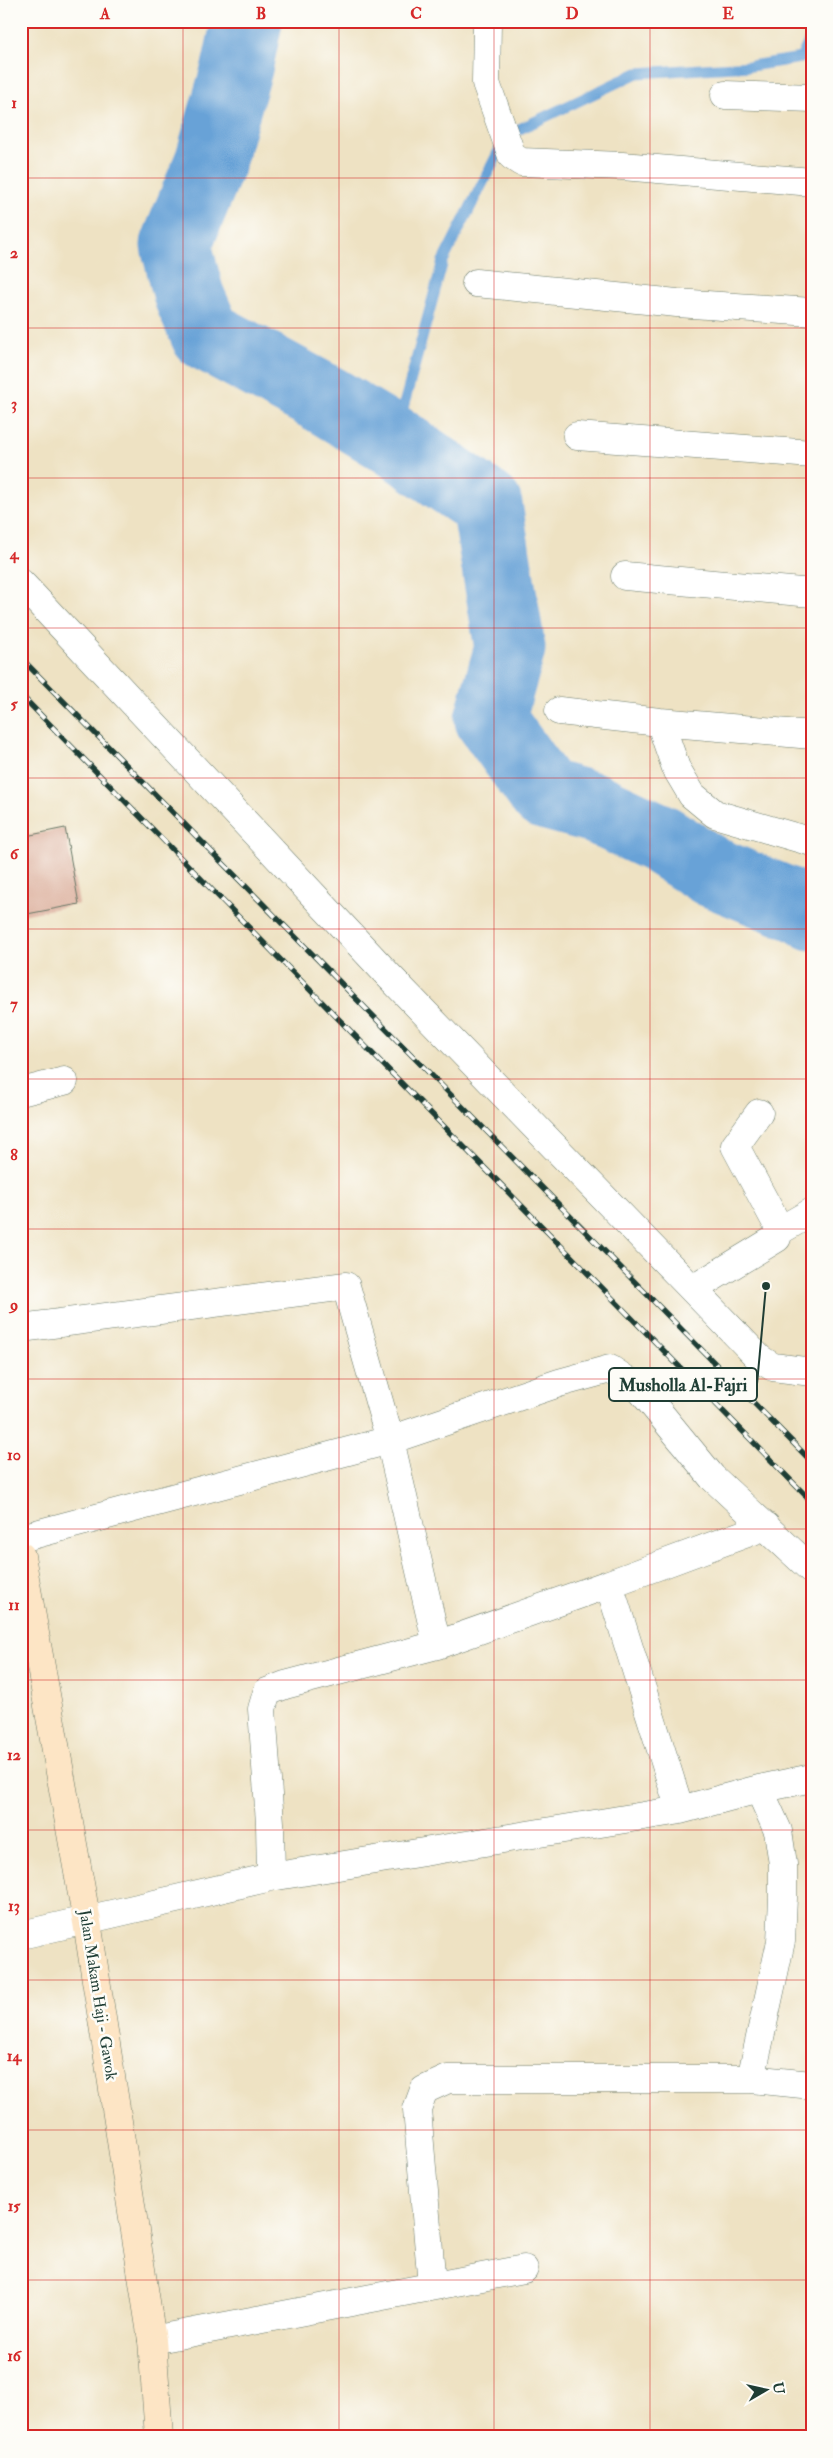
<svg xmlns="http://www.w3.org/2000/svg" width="833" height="2458" viewBox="0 0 833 2458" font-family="'IM FELL Double Pica',serif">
	<rect width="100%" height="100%" fill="#fdfcf7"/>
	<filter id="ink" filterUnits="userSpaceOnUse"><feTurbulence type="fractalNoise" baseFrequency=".02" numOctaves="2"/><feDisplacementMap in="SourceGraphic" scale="10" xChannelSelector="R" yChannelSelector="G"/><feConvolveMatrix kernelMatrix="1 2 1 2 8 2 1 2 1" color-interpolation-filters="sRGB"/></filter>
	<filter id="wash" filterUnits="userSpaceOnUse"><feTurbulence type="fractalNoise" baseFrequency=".0096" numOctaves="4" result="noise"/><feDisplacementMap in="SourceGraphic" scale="20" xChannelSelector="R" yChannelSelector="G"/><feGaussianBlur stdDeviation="1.12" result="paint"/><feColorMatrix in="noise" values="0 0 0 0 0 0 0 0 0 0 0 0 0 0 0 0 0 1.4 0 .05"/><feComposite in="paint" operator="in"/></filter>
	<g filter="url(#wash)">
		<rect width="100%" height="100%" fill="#eee2c3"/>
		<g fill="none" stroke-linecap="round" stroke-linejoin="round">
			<path stroke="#67a2d7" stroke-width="11" d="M394,441L443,261L507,135L637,73L751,66L801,58L812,35"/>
			<path stroke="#67a2d7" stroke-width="71" d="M247,21L237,68L210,162L176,245L189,296L206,335L326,400L394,441L487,505L510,648L490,719L544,794L592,807L660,839L712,872L806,910L812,915"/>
		</g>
		<g id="blocks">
			<path fill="#d9a995" d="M65,828L79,904L22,915L21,837Z"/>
		</g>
	</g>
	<g filter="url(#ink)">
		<use href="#blocks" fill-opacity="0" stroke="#677766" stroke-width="1"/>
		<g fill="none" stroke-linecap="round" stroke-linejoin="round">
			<defs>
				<path id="street" d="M487,21L486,83L512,156L521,162L622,166L812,182
					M725,95L812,98
					M476,283L677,303L812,312
					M577,436L812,454
					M625,576L812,593
					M21,583L390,977L760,1359L773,1367L812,1372
					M559,711L660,722L812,735
					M660,722L676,768L692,795L715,814L812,842
					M21,1092L64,1081
					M779,1231L812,1212
					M693,1289L777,1238L779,1231L777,1224L735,1146L759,1113
					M21,1328L346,1286L390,1440L437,1645
					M21,1538L390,1440L559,1383L610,1369L640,1389L712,1477L812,1570
					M609,1584L766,1526
					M271,1877L270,1823L262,1709L267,1692L285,1685L437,1645L609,1584L680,1810
					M21,1935L271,1877L680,1810L759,1789
					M751,2079L781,1941L783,1898V1864L778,1831L759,1789L812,1778
					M432,2286L417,2109L424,2090L448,2079H751L812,2085
					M152,2340L524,2269"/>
				<path id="secondary" d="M21,1556L87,1922L152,2340L159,2437"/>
			</defs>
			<use href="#street" stroke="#677766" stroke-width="29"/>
			<use href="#secondary" stroke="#677766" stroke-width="29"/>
			<use href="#street" stroke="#fff" stroke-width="28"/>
			<use href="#secondary" stroke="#fde5c5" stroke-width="28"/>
			<defs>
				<path id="rail" d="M21,658L812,1462
					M21,695L812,1502"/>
			</defs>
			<use href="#rail" stroke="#1f3d34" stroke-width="5.5"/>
			<use href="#rail" stroke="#fdfcf7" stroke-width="4" stroke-dasharray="11" stroke-linecap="butt"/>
		</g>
	</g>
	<path fill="none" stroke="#d62828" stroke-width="1" stroke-opacity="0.55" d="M183,21V2437M339,21V2437M494,21V2437M650,21V2437M21,178H812M21,328H812M21,478H812M21,628H812M21,778H812M21,929H812M21,1079H812M21,1229H812M21,1379H812M21,1529H812M21,1680H812M21,1830H812M21,1980H812M21,2130H812M21,2280H812"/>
	<g text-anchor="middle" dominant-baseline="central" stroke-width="5" stroke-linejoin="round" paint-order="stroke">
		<g font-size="16" fill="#1f3d34" stroke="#fdfcf7">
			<text transform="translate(98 1995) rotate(81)">Jalan Makam Haji - Gawok</text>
		</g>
	</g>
	<path fill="none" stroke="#1f3d34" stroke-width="2" d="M766 1286L757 1384"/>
	<circle fill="#1f3d34" stroke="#fdfcf7" stroke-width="2" cx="766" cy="1286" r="5"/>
	<rect fill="#fdfcf7" stroke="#1f3d34" stroke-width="2" x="609" y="1368" width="148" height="33" rx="5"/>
	<g font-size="18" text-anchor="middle" font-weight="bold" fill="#1f3d34">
		<text x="683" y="1391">Musholla Al-Fajri</text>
	</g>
	<rect width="833" height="2458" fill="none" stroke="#fdfcf7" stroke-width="55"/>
	<g transform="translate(766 2390) rotate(81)" stroke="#fdfcf7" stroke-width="4" paint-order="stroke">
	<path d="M0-4L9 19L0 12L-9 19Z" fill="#1f3d34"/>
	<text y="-8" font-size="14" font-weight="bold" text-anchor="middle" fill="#1f3d34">U</text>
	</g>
	<rect x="28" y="28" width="778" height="2402" fill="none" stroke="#d62828" stroke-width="2"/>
	<g font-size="16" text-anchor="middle" font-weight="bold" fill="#d62828">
		<text x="105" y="19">A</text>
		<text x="261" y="19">B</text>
		<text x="416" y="19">C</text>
		<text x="572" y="19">D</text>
		<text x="728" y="19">E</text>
		<text x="14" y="108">1</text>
		<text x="14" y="258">2</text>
		<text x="14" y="409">3</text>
		<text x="14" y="559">4</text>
		<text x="14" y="709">5</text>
		<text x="14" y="859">6</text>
		<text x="14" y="1009">7</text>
		<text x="14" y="1160">8</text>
		<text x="14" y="1310">9</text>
		<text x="14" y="1460">10</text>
		<text x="14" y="1610">11</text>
		<text x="14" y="1760">12</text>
		<text x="14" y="1911">13</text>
		<text x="14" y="2061">14</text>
		<text x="14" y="2211">15</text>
		<text x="14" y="2361">16</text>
	</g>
</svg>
